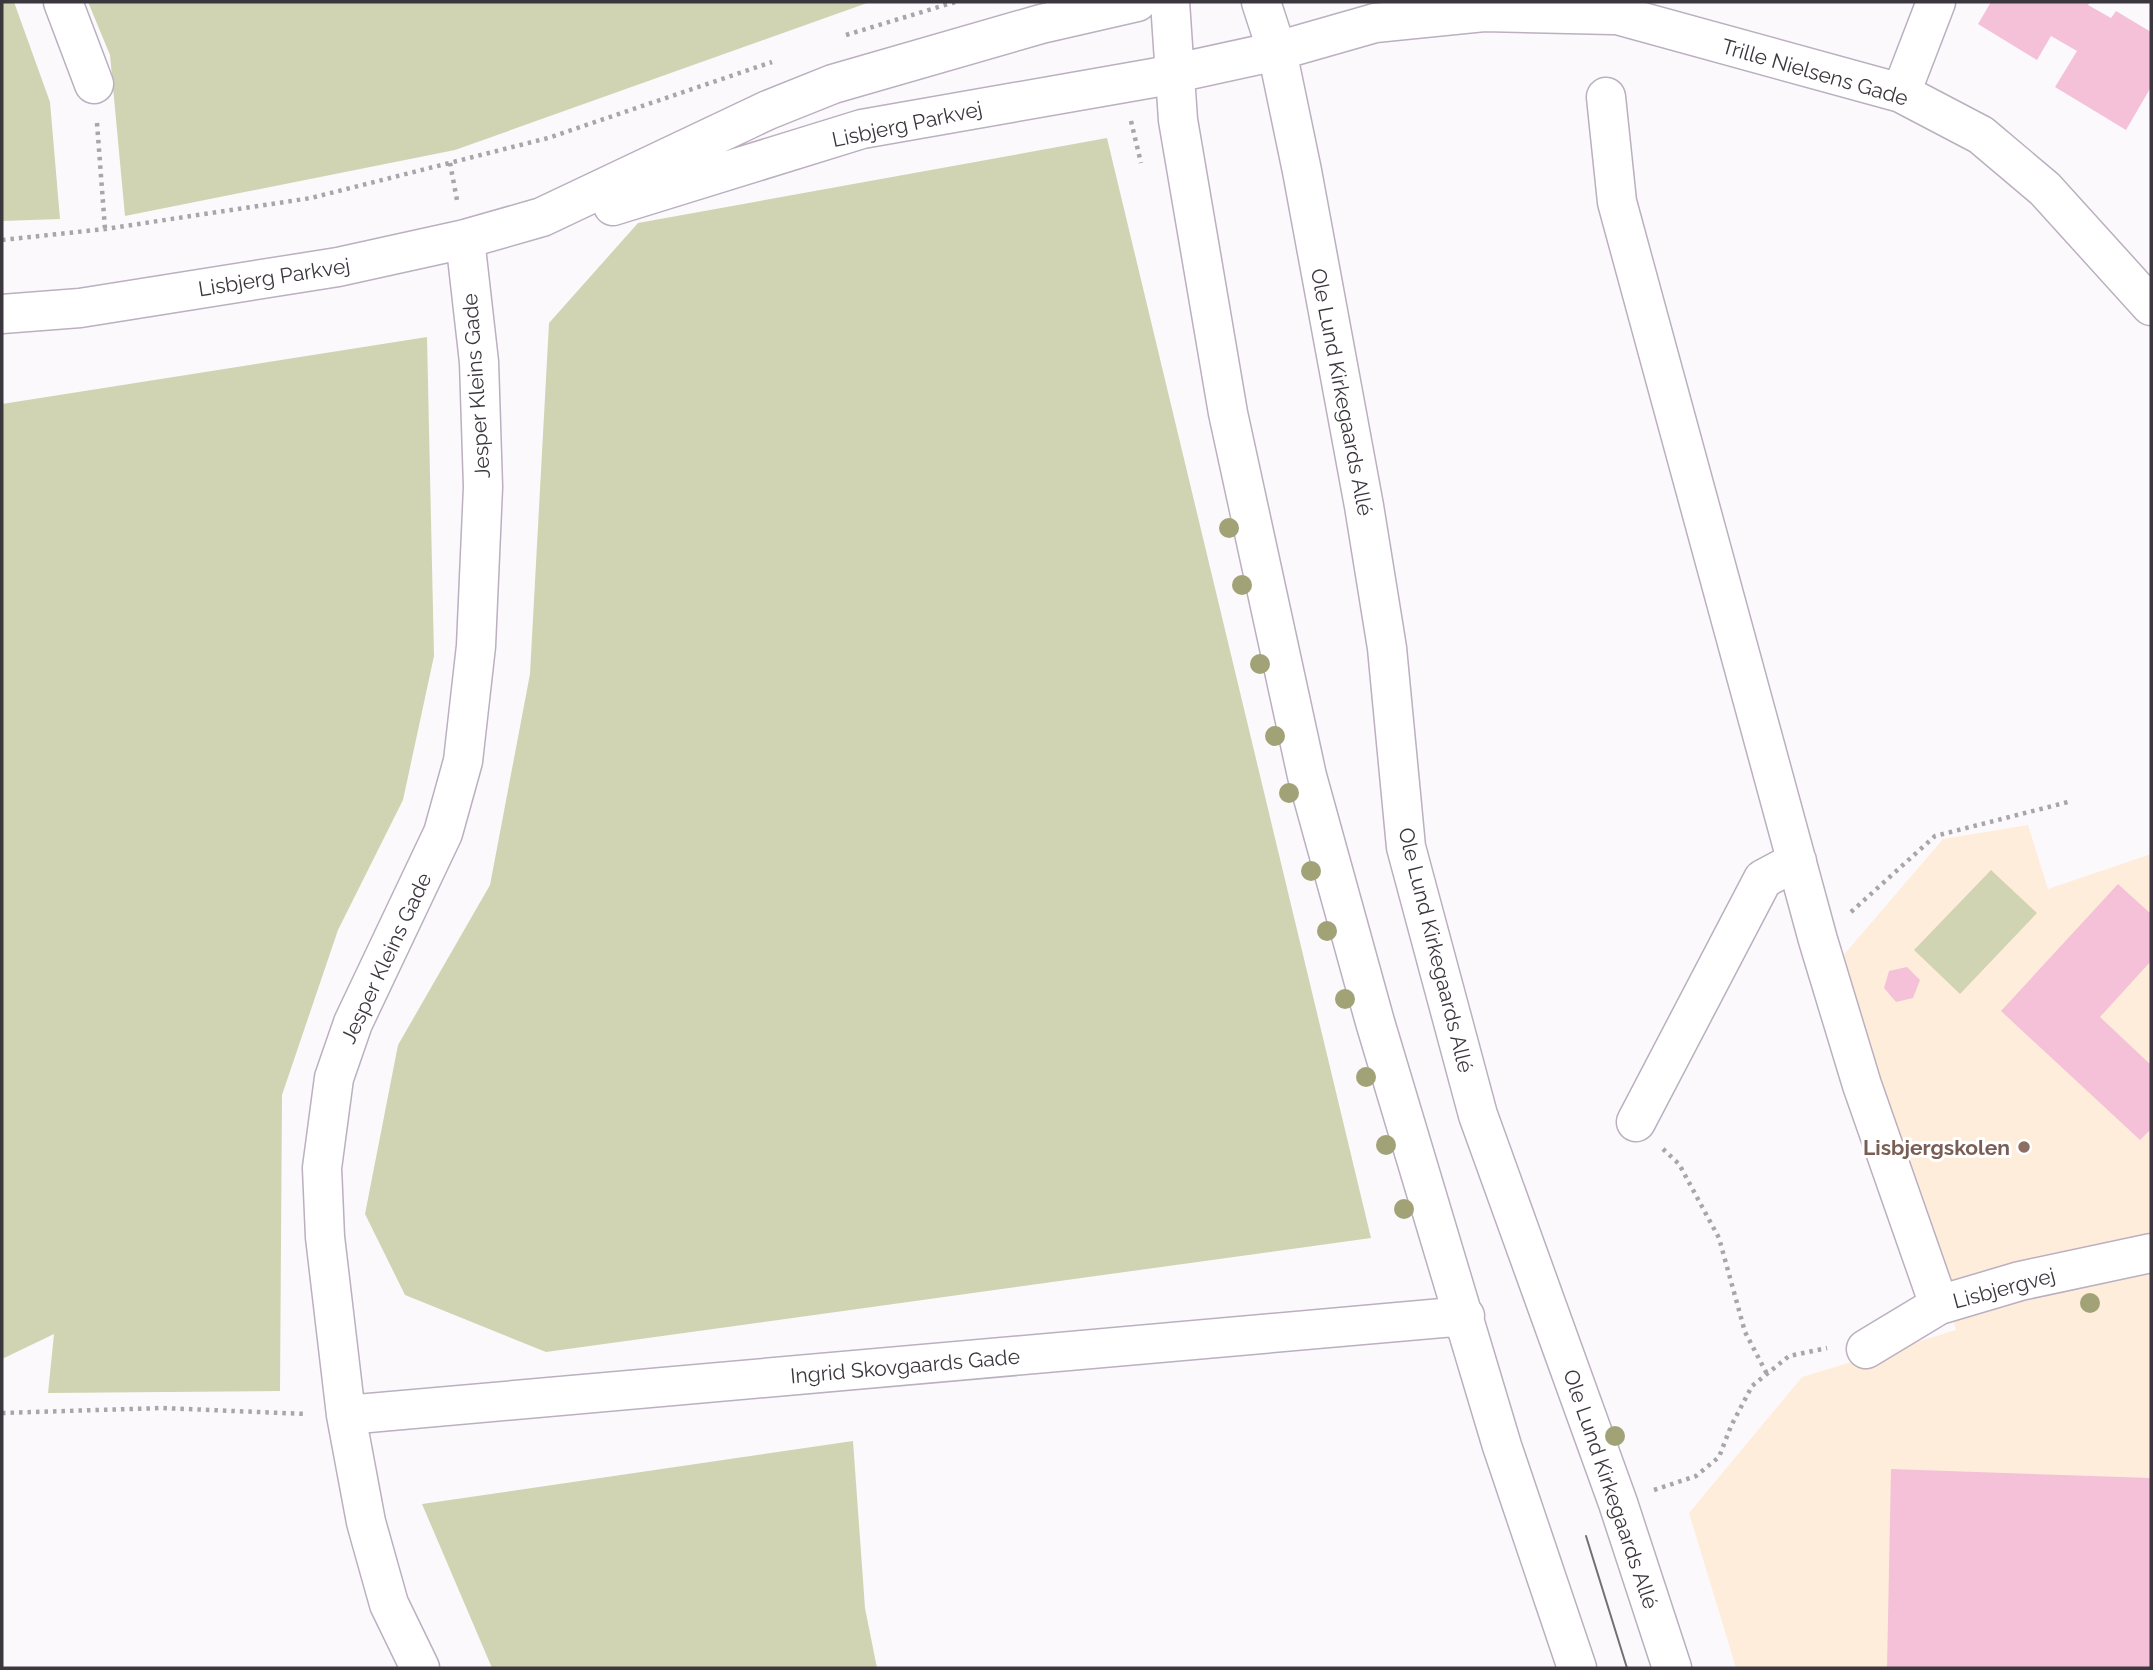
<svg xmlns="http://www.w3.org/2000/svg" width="2153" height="1670" viewBox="0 0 2153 1670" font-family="Raleway,sans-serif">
	<rect width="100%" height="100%" fill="#fcf9fd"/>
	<path fill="#ffeddc" d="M2028,825L2048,889L2151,854V1668H1736L1689,1513L1802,1377L1956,1330L1835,965L1943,839Z"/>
	<path fill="#d1d4b2" d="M2,2H14L50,102L60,219L2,221Z
		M88,2H870L455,150L125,216L110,55Z
		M1107,138L1371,1238L546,1352L405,1295L365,1214L398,1045L490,885L530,674L549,323L638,223Z
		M427,337L434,656L403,800L338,930L282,1095L280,1391L48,1393L54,1334L2,1359V404Z
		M1991,870L2037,913L1960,994L1914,950Z
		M853,1441L865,1608L877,1668H492L422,1504Z"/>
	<path fill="#f4c1d9" d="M1991,2H2090L2088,5L2111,18L2116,11L2151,32V87L2126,130L2055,87L2077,51L2051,36L2037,60L1978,24Z
		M2118,884L2151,914V961L2100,1017L2151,1065V1129L2140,1140L2001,1011Z
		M1907,967L1920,980L1913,998L1896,1002L1884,988L1889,971Z
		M1891,1469L2151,1478V1668H1887Z"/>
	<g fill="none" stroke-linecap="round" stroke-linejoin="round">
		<defs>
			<path id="minor" d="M63,2L94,84
				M1170,2L1178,120L1228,413L1307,776L1375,1022L1502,1446L1577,1668
				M1261,2L1277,51L1302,171L1364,506L1387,648L1406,847L1478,1115L1618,1503L1672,1668
				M1588,7L1901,93L1981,135L2045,189L2151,306
				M1901,93L1936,2
				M1606,97L1617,202L1818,940L1862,1085L1939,1305
				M613,206L862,129L1153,78L1277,51L1375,23L1484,12L1612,15
				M2,314L80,308L338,267L465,239L542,217L768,110L833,84L1041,24L1137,2
				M1636,1122L1763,879L1797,861
				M1866,1349L1939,1305L2020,1281L2151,1253
				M346,1415L1465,1316
				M420,1668L389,1604L366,1522L346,1415L325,1237L322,1168L334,1078L353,1023L443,833L463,761L476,646L483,487L479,362L465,239"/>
		</defs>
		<use href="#minor" stroke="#bbafc0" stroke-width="41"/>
		<path stroke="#a9a5aa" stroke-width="4.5" stroke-dasharray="3.5 5" stroke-linecap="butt" d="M846,35L955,2
			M1131,121L1141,163
			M97,123L105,229
			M450,163L457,200
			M2,240L105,229L311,198L548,138L772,62
			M1851,912L1935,836L2072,801
			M1663,1149L1679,1164L1719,1238L1745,1332L1767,1374
			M2,1413L162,1408L306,1414
			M1654,1490L1696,1476L1719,1457L1731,1426L1752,1386L1789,1356L1827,1348"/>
		<use href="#minor" stroke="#fff" stroke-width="38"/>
		<path stroke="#736f75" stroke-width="2" d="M1586,1536L1627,1668"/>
	</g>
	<g fill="#a2a277">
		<circle cx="1229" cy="528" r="10"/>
		<circle cx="1242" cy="585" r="10"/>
		<circle cx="1260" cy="664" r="10"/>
		<circle cx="1275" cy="736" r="10"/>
		<circle cx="1289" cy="793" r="10"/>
		<circle cx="1311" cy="871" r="10"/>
		<circle cx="1327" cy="931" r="10"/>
		<circle cx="1345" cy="999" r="10"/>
		<circle cx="1366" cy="1077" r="10"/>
		<circle cx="1386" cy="1145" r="10"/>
		<circle cx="1404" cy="1209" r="10"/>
		<circle cx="2090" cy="1303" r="10"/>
		<circle cx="1615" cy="1436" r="10"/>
	</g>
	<circle fill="#8d6e63" stroke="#fff" stroke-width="2.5" cx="2024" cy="1147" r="7"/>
	<g text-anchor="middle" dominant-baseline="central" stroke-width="6" stroke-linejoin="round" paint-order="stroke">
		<g font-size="21" fill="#3c373e" stroke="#fff">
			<text transform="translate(1815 72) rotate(16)">Trille Nielsens Gade</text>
			<text transform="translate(907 124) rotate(-12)">Lisbjerg Parkvej</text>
			<text transform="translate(274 277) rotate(-9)">Lisbjerg Parkvej</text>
			<text transform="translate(476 386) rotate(-94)">Jesper Kleins Gade</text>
			<text transform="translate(1342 392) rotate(79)">Ole Lund Kirkegaards Allé</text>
			<text transform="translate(1436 950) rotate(76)">Ole Lund Kirkegaards Allé</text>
			<text transform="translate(386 958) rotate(-65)">Jesper Kleins Gade</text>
			<text transform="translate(2004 1288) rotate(-15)">Lisbjergvej</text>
			<text transform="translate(905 1366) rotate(-5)">Ingrid Skovgaards Gade</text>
			<text transform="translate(1611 1489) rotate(71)">Ole Lund Kirkegaards Allé</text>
		</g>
		<g font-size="21" font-weight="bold" fill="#785e54" stroke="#fff" text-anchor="end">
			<text x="2010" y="1147">Lisbjergskolen</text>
		</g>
	</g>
	<rect width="2153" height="1670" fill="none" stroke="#3c373e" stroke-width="7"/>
</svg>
